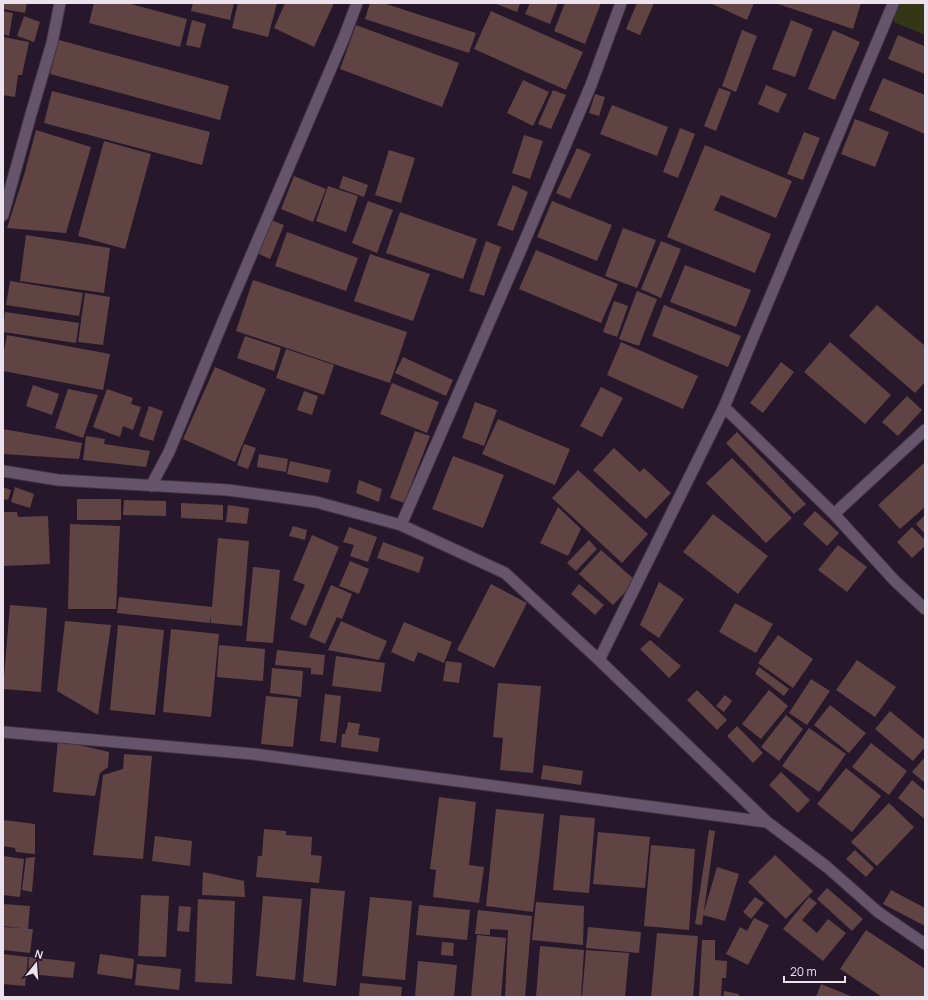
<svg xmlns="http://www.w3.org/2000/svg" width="928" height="1000" viewBox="0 0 928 1000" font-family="Manrope,sans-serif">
	<rect width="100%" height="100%" fill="#26182a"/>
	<path fill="#333716" d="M895,3H925V35L894,22Z"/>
	<path fill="#604443" d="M3,3H27L25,13L3,9Z
		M94,3H127L187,19L180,47L89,23Z
		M193,3H234L230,20L191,11Z
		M238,3H277L268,37L232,28Z
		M285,3H334L314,47L274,28Z
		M370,3H383L476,33L469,53L365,19Z
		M494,3H520L517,12Z
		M530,3H558L550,24L525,14Z
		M565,3H601L585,44L554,31Z
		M637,3H654L640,35L626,29Z
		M710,3H754L747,20Z
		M775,3H861L853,29Z
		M3,11L13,13L9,36L3,34Z
		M491,11L583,52L566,90L474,49Z
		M24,16L40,22L34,42L17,36Z
		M192,20L206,24L200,48L186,45Z
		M791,20L813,29L795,77L772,69Z
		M356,25L459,63L442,107L340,69Z
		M742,30L757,36L736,92L722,86Z
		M833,30L860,42L835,100L808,89Z
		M898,35L924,46L925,43V74L888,59Z
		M3,37L29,42L22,75H18L15,97L3,95Z
		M59,40L229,86L220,120L50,74Z
		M883,78L925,95V134L869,110Z
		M523,80L549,92L533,126L507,113Z
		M766,85L787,94L778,113L758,104Z
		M719,88L731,92L716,131L704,126Z
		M553,90L566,95L551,129L538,124Z
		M52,91L210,132L202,165L44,123Z
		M595,94L605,97L599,116L589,113Z
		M612,105L668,127L657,156L600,134Z
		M855,119L889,132L875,167L841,154Z
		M680,128L695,134L678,178L663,172Z
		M36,130L91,147L66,233L7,228L24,175Z
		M804,132L820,138L803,180L787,174Z
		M524,135L543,141L530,179L512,173Z
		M104,141L151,154L125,249L78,236Z
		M705,145L792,181L776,218L721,195L714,210L771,234L755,273L667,237Z
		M577,148L591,154L570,199L556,193Z
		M389,150L415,158L401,203L375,195Z
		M294,176L326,189L313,222L281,209Z
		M343,176L368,185L364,197L339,188Z
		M513,185L528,192L513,231L497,225Z
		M328,186L358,196L346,232L316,221Z
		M368,201L393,210L377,253L352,243Z
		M552,201L612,225L597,261L537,237Z
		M400,212L477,239L463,279L386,253Z
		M271,220L284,225L270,259L257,253Z
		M623,228L656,240L637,288L605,276Z
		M287,232L358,258L346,291L275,266Z
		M26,235L110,248L104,293L20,281Z
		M486,241L501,247L484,296L469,291Z
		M661,241L681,249L661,298L641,289Z
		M536,250L618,284L601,323L519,289Z
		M370,254L430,274L413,321L354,301Z
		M685,265L751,290L736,327L670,302Z
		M253,280L407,332L390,383L236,331Z
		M10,281L83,293L79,316L6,305Z
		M637,291L657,299L639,346L619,339Z
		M85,293L110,297L103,345L78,342Z
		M614,301L628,306L617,337L603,332Z
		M664,305L741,336L728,367L652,336Z
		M877,305L925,346V382L915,393L849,336Z
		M5,312L79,323L76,343L3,332Z
		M7,335L110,354L103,390L3,371V356Z
		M245,336L281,348L274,371L237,358Z
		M621,342L698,376L683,409L607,375Z
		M830,342L891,395L865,424L804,372Z
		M286,349L334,365L324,395L276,378Z
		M403,357L453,380L446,396L395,373Z
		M781,362L794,372L763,413L750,403Z
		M215,367L266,389L235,462L183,439Z
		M392,383L439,402L427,433L380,414Z
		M33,385L59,394L52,415L26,406Z
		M601,387L623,398L602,437L580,426Z
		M68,389L98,395L83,438L55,428Z
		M107,389L133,398L131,404L141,407L133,430L123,426L120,437L93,427Z
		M304,391L318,396L312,415L297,410Z
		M907,396L922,410L898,436L882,422Z
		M475,402L497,410L484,446L462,438Z
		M149,406L163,411L153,441L139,436Z
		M498,419L570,449L555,485L482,454Z
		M3,429L82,443L79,459L3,454Z
		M415,431L430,436L404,503L390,498Z
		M737,432L806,504L794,514L726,443Z
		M86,436L105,439L104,444L150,451L146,467L83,460Z
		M244,444L256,448L248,469L237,465Z
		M614,448L640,472L644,468L671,493L646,519L593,470Z
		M259,454L288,459L286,472L257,467Z
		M453,456L504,475L483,528L432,509Z
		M732,458L792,518L766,543L706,483Z
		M290,461L331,470L328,483L287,474Z
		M925,462V507L900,529L878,505Z
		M578,470L648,534L622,563L552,498Z
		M359,480L382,489L379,502L356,493Z
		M3,487L11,490L8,500L3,499Z
		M15,487L34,494L30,508L11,502Z
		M77,499H121V520H77Z
		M124,500L166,501V516L123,515Z
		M181,503L223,505V520L181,518Z
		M228,505L249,508L247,524L226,522Z
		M558,507L581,529L568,556L540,543Z
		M815,511L839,533L827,546L803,524Z
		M3,512H17L18,517L48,516L50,564L3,566Z
		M713,514L768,556L738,594L683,552Z
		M925,515V534L916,524Z
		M70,524L120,526L116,609H68Z
		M293,526L307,530L305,540L289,536Z
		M349,527L377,537L368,562L350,556L354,545L343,542Z
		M912,527L925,540V546L912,558L897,542Z
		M312,535L339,547L306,626L290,619L305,585L293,580Z
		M218,538L249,541L242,626L211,623V616L210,623L117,613L119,597L212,607Z
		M589,540L597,549L576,571L567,563Z
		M383,542L424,557L419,573L377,558Z
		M838,545L867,567L847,592L818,570Z
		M601,550L636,581L613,605L579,574Z
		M350,561L369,569L359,594L339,586Z
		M253,567L280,570L273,643L246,641Z
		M659,582L684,599L659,638L640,625Z
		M491,584L527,603L494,668L457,650Z
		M579,584L604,605L595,615L571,594Z
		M331,585L352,594L342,619L337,617L325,644L309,637Z
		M735,603L773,624L756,653L719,632Z
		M10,605L47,608L41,692L3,689Z
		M65,621L111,625L98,715L57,691Z
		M341,621L387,641L379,660L328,650Z
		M404,622L452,642L444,663L418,652L414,662L391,652Z
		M118,625L164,630L155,715L110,710Z
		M171,629L219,634L211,717L163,712Z
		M778,635L813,659L793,688L758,663Z
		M650,640L681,666L669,678L640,649Z
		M219,645L265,649L263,681L217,677Z
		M277,650L325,655L323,675L311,674V668L275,665Z
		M336,656L385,663L381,692L332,686Z
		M857,660L896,687L875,717L836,690Z
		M446,661L462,663L459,683L443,681Z
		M759,667L789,689L784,696L755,674Z
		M272,668L303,671L301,697L270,693Z
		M811,679L830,691L807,725L789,713Z
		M498,683L541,686L533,773L500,770L503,738L493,737Z
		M697,690L727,720L717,730L687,700Z
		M769,690L788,706L761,739L742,724Z
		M325,694L341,696L336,743L320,741Z
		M725,695L732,701L724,712L716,706Z
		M266,696L298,699L293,747L261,744Z
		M830,705L866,733L849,753L814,725Z
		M890,711L925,740V747L913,761L875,729Z
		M786,715L803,729L779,761L761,747Z
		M348,722L360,724L358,735L380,738L378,752L341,747L342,734H345L346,729H347Z
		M737,726L763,753L753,763L727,736Z
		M809,728L846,754L819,792L782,766Z
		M58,740L109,752L108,767L100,773L95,796L53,792Z
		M871,743L907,771L889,795L852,767Z
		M124,754L152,756L143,859L93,855L103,775L123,769Z
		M925,757V783L912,772Z
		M543,765L583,771L581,785L541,779Z
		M846,768L881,796L852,832L817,804Z
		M781,772L810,800L798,813L769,785Z
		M912,780L925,791V819L898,798Z
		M439,797L476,802L469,865L484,867L479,903L433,897L436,870L430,869Z
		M889,803L914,827L877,866L851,842Z
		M496,809L544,814L533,912L486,906Z
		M560,815L595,818L589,893L553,890Z
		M3,820L35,824V854L16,852L15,848L3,846Z
		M264,829L286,831V835L312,837L311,855L322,856L319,883L256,877L258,856H262Z
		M709,830L715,831L702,925L695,924Z
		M598,832L650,837L645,888L593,884Z
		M155,836L192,841L190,866L152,861Z
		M651,845L695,849L689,930L644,926Z
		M855,850L874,868L866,877L846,859Z
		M775,855L813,891L786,919L748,882Z
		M3,856L24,859L20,897L3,895Z
		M35,857L32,892L22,890L26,858Z
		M717,867L739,874L725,921L703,915Z
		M203,872L244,881L245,897L202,895Z
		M311,888L345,891L336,986L303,982Z
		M827,888L863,919L852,931L817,899Z
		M891,890L925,908V926L883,904Z
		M141,895L169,896L166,957L138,956Z
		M263,896L302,899L295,980L256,976Z
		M370,897L412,901L405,980L362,976Z
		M755,897L764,903L751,919L743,912Z
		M809,897L817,903L802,920L817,933L828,919L846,933L823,961L783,929Z
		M198,899L235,901L232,984L195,982Z
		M536,902L584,906L583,945L532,940Z
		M3,904L30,906L28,929H33L30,953L3,950V927L22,928L3,926Z
		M419,905L470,910L467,940L416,935Z
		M179,906L191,907L189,932L177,931Z
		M478,910L532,916L525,997H505L508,930L490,929V935L475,934Z
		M754,918L769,925L748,965L726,954L740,927L747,931Z
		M588,927L641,932L639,953L586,948Z
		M866,930L925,969V997H882L840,969Z
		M657,933L698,936L693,997H651Z
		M477,935L506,938L501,997H471Z
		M702,940H715V960L727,961L726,978H722L721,997H699Z
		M442,942L454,943L453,956L441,955Z
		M540,946L584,950L581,997H536Z
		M586,950L629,953L625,997H582Z
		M3,954L28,957L25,986L3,984Z
		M100,954L134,959L132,979L97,974Z
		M29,957L75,962L73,978L28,974Z
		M418,961L457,965L454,997H415Z
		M137,964L181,969L179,990L135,985Z
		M360,983L402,987L401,997H359Z
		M821,984L853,997H816Z
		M724,991L739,994L738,997H723Z"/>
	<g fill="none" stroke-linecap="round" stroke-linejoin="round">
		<defs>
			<path id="minor" d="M3,215L31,114L52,43L60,3
				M724,407L834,514L894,580L925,609
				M3,471L58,480L228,490L316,502L401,525L505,573L599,660L767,822L827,867L878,912L925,944
				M151,486L169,452L224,319L343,40L357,3
				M834,514L925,430
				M401,525L516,261L591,85L621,3
				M599,660L724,407L893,4
				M3,732L253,754L767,822"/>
		</defs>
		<use href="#minor" stroke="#403442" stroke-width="13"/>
		<use href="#minor" stroke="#65546a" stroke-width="11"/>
	</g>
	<rect width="928" height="1000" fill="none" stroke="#ece2ee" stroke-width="8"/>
	<g transform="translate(36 964) rotate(17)" stroke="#26182a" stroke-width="3" paint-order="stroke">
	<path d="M0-3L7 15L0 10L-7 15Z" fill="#ece2ee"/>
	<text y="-6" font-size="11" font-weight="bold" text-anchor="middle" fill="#ece2ee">N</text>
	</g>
	<path d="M784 976v6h61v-6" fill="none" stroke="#ece2ee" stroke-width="2"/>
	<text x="790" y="976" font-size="12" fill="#ece2ee" stroke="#26182a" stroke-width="3" paint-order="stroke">20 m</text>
</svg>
